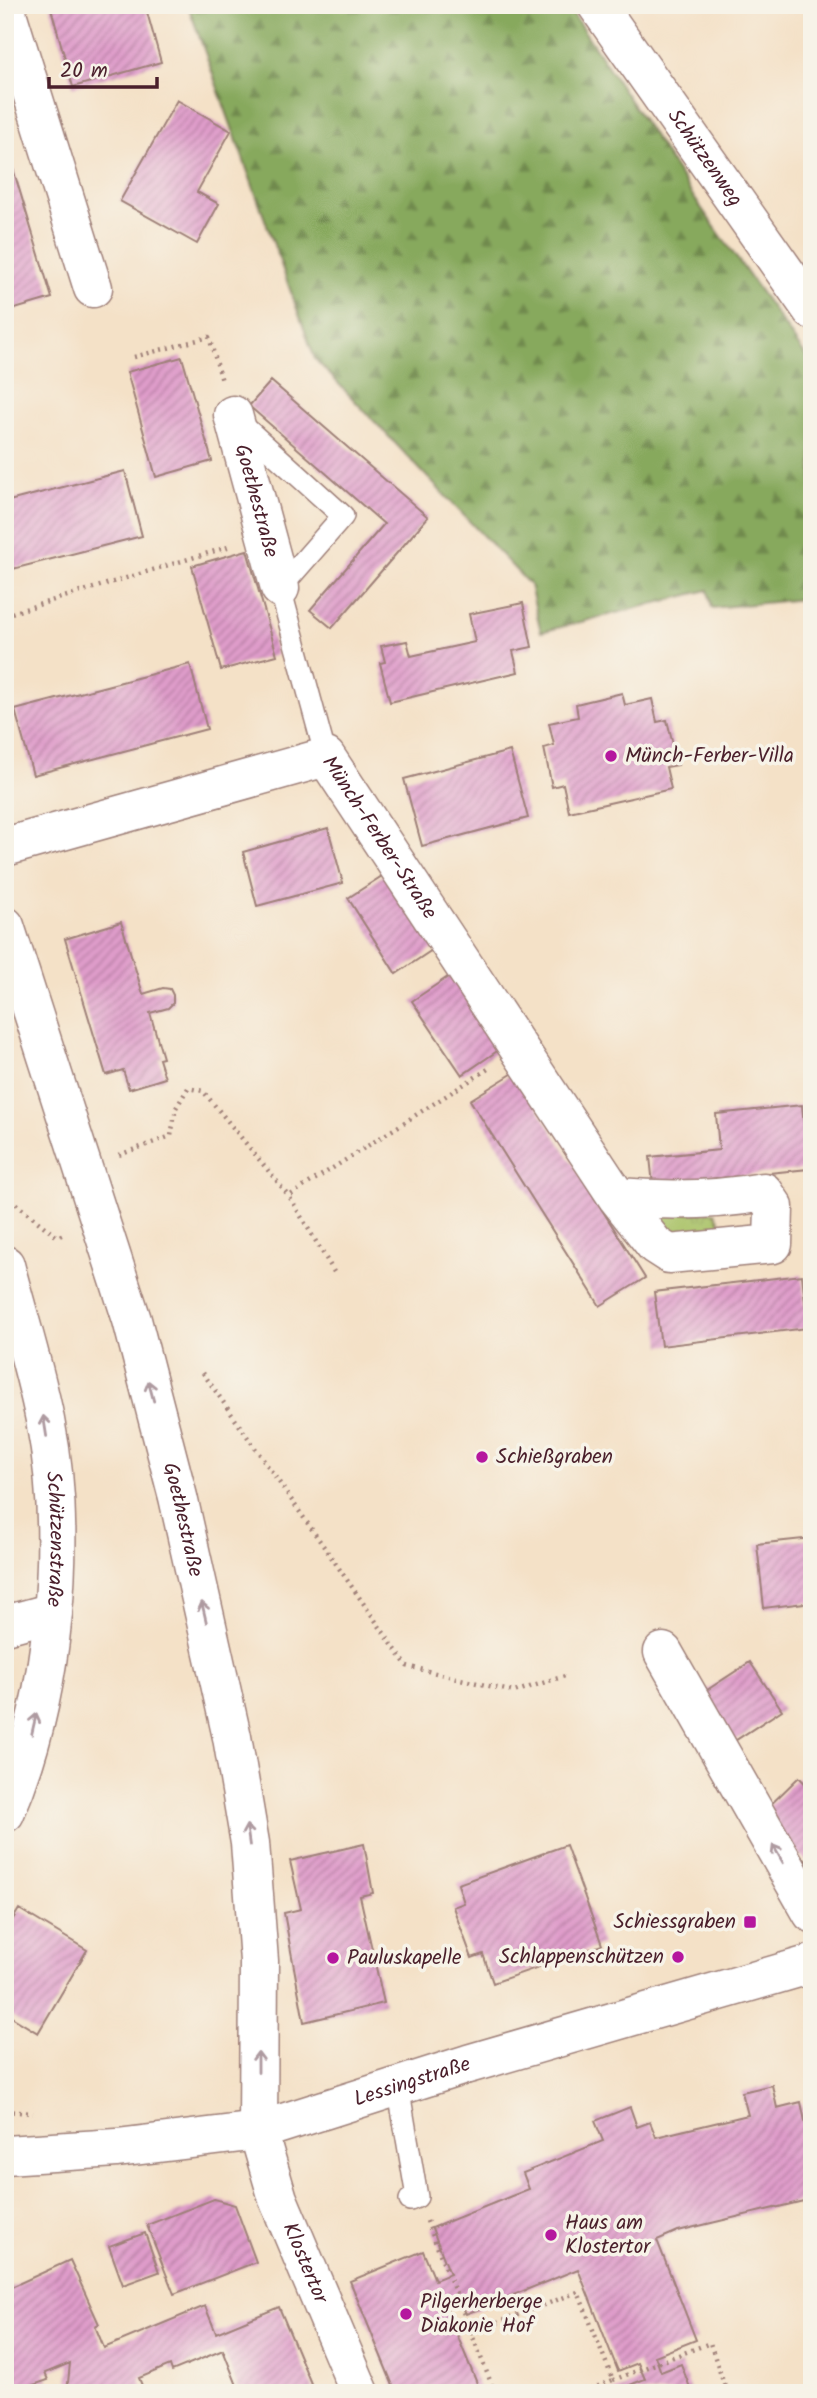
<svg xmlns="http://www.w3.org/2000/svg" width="817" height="2398" viewBox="0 0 817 2398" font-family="Kalam,sans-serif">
	<defs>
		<pattern id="grass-tufts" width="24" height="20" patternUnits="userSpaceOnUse" patternTransform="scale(1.75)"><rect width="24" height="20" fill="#aac369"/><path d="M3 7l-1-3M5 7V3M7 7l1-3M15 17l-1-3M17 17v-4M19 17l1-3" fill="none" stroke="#94a75b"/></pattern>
		<pattern id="forest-firs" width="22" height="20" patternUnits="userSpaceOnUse" patternTransform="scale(1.75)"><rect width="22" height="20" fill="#87a95d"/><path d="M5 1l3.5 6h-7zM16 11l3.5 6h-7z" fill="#70894d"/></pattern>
		<pattern id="building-hatch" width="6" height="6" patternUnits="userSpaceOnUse" patternTransform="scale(1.75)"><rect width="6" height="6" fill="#df9cca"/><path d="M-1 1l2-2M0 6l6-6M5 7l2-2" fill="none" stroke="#b77fa4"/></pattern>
	</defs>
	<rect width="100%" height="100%" fill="#f7f3e8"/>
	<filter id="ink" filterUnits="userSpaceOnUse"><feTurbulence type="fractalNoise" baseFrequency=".0143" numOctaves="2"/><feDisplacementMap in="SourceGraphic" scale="14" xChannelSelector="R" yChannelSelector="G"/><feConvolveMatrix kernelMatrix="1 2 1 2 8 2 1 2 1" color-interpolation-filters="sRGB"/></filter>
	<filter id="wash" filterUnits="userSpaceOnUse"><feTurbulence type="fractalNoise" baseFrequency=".00686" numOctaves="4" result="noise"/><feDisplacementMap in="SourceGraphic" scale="28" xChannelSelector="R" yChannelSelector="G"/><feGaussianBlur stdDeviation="1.57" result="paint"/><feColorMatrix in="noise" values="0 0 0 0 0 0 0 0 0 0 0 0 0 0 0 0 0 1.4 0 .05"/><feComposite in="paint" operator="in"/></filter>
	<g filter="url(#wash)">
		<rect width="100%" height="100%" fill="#f4e1c7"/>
		<path fill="url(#grass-tufts)" stroke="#7a714a" stroke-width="2" d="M715,1212L720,1222L718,1236L663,1237L657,1214Z"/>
		<path fill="url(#forest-firs)" stroke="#686444" stroke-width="2" d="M188,5H567L695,199L812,365V598L712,608L708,590L541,632L530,585L315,359Z"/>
		<g id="blocks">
			<path fill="url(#building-hatch)" d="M50,5H145L161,62L73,87Z
				M177,100L231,131L197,192L219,204L197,244L120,201Z
				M5,142L52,298L5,312Z
				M182,357L212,461L156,477L127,372Z
				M271,381L428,517L332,628L310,610L384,524L249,406Z
				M125,471L142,536L5,571V502Z
				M247,550L277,655L221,670L192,566Z
				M523,603L532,647L513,651L518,672L390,702L380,663L385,662L381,646L407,641L411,656L475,642L469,614Z
				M190,664L207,729L33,775L15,710Z
				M622,693L625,705L652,699L657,722L667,720L678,765L666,767L671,789L569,812L563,784L552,787L544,748L554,745L549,723L578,717L576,704Z
				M510,751L528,818L422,846L404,779Z
				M328,828L343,883L257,906L243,852Z
				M393,869L441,944L396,974L348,898Z
				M121,922L143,994L163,988L170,989L173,995V1003L168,1008L150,1013L163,1058L159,1059L165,1078L129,1089L123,1070L106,1075L65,939Z
				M457,971L506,1045L462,1075L412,1001Z
				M515,1072L645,1278L600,1306L470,1100Z
				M802,1105L808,1169L653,1185L650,1157L719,1150L716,1114Z
				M802,1275L808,1328L661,1346L654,1292Z
				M812,1538V1602L764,1608L757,1544Z
				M750,1662L782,1710L733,1742L701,1694Z
				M799,1777L812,1791V1867L761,1814Z
				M364,1844L373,1893L360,1896L384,2003L304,2022L284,1913L301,1909L290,1861Z
				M566,1845L602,1945L493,1983L483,1954L472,1958L453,1907L464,1903L458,1884Z
				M19,1909L87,1950L38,2033L5,2013V1932Z
				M772,2085L777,2108L801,2102L806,2126L812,2124V2131L807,2132L812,2150V2199L678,2231L657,2240L696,2340L655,2356L661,2372L681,2364L692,2393H610L645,2379L638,2363L618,2371L578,2269L466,2314L459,2297L444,2303L481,2393H396L350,2281L423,2251L435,2280L450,2274L432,2228L529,2189L523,2173L603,2141L595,2121L630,2107L637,2127L650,2122L656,2137L748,2115L742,2092Z
				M214,2199L235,2205L256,2262L174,2294L147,2225Z
				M145,2233L159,2272L123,2285L109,2246Z
				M70,2260L99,2324L95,2326L104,2348L205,2306L216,2333L279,2307L315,2393H240L223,2350L172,2371L170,2365L139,2378L145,2393H67L70,2363L45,2373L48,2380L10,2393L5,2381V2290Z"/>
		</g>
	</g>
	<g filter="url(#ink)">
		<use href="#blocks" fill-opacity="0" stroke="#9f8079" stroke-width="2"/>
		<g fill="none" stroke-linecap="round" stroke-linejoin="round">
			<defs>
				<path id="lane" d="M239,422L343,516L280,588L326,757
					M398,2086L417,2197L410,2200"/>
				<g id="street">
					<path d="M5,7L93,288"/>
					<path id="s1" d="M233,415L280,588"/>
					<path id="s2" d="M5,847L326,757L617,1197L655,1245L669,1254L773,1244L774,1207L764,1192C714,1201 667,1201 617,1197"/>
					<path id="s3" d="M5,926L132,1320L178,1497L232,1737L250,1843L259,1961L258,2131L278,2199L360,2393"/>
					<path d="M5,1625L53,1612"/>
					<path d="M663,1652L812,1913"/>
				</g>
				<g id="secondary">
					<path id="s4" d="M5,1265C18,1316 35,1368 45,1420C69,1538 54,1702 5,1813"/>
				</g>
				<g id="primary">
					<path id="s5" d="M597,5L812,310"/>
					<path id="s6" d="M5,2155L117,2148L258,2131L468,2064L812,1964"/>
				</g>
			</defs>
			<use href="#lane" stroke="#9f8079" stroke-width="24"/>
			<use href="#street" stroke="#9f8079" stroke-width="41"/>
			<use href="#secondary" stroke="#9f8079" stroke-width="41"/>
			<use href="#primary" stroke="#9f8079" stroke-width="41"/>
			<path stroke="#9f8079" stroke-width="4.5" stroke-dasharray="2 5" stroke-linecap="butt" d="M134,357L209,337L222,381
				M5,615L231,546
				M119,1155L171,1136L176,1108L188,1088L203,1091L289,1196
				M5,1195L57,1237L66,1233
				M334,1272L289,1196L488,1069
				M203,1373L407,1666L514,1692L565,1676
				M5,2111L33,2113
				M427,2221L495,2393
				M471,2333L578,2292L613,2380L582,2393
				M613,2380L710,2343L727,2393"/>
			<use href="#lane" stroke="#fff" stroke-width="21"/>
			<use href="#street" stroke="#fff" stroke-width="38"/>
			<use href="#secondary" stroke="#fff" stroke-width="38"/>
			<use href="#primary" stroke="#fff" stroke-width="38"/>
		</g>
		<defs><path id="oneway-shaft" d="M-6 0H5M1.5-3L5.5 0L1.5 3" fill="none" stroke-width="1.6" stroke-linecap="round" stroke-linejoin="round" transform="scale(1.75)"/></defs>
		<g stroke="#ae9aa0">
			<use href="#oneway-shaft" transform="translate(151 1391) rotate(-105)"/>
			<use href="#oneway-shaft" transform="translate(45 1426) rotate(-99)"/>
			<use href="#oneway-shaft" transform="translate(204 1612) rotate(-103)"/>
			<use href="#oneway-shaft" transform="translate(34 1724) rotate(-77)"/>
			<use href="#oneway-shaft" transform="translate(248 1835) rotate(-98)"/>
			<use href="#oneway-shaft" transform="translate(778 1854) rotate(-120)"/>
			<use href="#oneway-shaft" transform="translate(258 2062) rotate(-90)"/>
		</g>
	</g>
	<g fill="#b5179e" stroke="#f7f3e8" stroke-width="2.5">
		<circle cx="611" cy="756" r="7"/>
		<circle cx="482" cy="1457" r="7"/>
		<rect x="743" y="1915" width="14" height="14" rx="3.5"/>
		<circle cx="678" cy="1957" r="7"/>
		<circle cx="333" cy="1958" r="7"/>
		<circle cx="551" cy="2235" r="7"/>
		<circle cx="406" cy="2314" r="7"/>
	</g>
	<g text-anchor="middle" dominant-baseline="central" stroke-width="7" stroke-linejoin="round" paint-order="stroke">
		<g font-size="21" fill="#4a1f2b" stroke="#f7f3e8">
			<text stroke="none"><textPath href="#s5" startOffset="187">Schützenweg</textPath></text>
			<text stroke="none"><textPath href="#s1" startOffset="89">Goethestraße</textPath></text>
			<text stroke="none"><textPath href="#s2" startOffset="430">Münch-Ferber-Straße</textPath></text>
			<text stroke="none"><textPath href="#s3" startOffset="620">Goethestraße</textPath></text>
			<text stroke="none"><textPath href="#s4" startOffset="280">Schützenstraße</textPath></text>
			<text stroke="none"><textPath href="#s6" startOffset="416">Lessingstraße</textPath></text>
			<text stroke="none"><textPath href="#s3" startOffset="1379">Klostertor</textPath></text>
		</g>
		<g font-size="21" fill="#4a1f2b" stroke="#f7f3e8" text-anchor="start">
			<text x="625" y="756">Münch-Ferber-Villa</text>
			<text x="496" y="1457">Schießgraben</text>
			<text x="736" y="1922" text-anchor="end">Schiessgraben</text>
			<text x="664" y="1957" text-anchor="end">Schlappenschützen</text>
			<text x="347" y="1958">Pauluskapelle</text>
			<text x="565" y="2223">Haus am<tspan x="565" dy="24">Klostertor</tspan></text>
			<text x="420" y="2302">Pilgerherberge<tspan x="420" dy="24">Diakonie Hof</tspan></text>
		</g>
	</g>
	<rect width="817" height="2398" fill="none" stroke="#f7f3e8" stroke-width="28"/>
	<path d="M49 77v10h108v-10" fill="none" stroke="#4a1f2b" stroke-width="3.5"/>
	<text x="60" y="77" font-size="21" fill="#4a1f2b" stroke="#f7f3e8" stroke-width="5" paint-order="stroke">20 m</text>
</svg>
